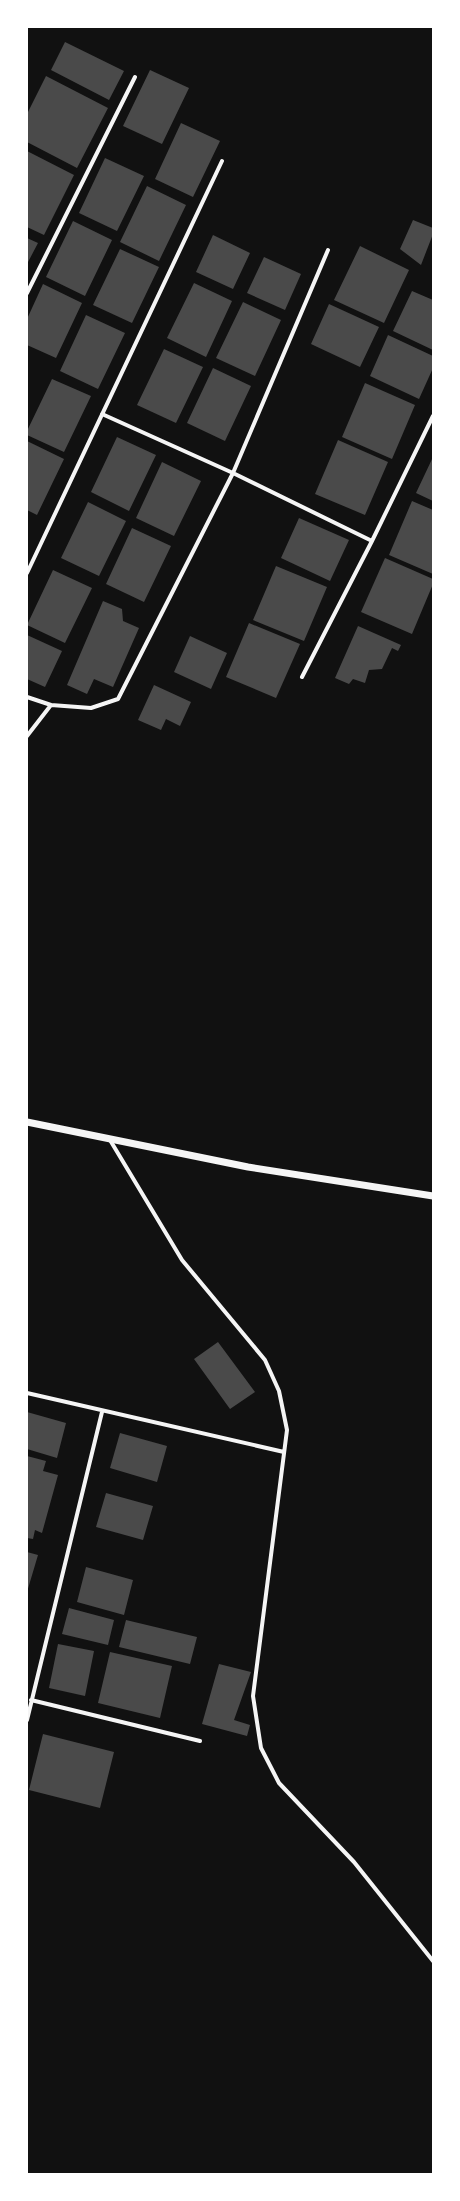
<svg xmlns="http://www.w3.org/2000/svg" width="460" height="2201" viewBox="0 0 460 2201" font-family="Cabin,sans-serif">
	<rect width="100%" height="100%" fill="#111"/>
	<path fill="#4a4a4a" d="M65,42L124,71L109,100L51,70Z
		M150,70L189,88L162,144L123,126Z
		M46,76L108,108L77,168L27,142V114Z
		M181,123L220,141L193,197L155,179Z
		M27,151L74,175L44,235L27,227Z
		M105,158L144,176L117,231L79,213Z
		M147,186L186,205L159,261L120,242Z
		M413,220L433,228V234L421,265L400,249Z
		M73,221L112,240L85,296L46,277Z
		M213,235L250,253L233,289L196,272Z
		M27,238L38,243L27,264Z
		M360,246L409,270L384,323L334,300Z
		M120,249L159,267L132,323L93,305Z
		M264,257L301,274L285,310L247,293Z
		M194,283L232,301L206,357L167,338Z
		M43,284L82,303L56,358L27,345V319Z
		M412,291L433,300V350L393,331Z
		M243,302L281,320L255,376L216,358Z
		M329,304L379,327L360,367L311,344Z
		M86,315L125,333L98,389L60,371Z
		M388,335L433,356V368L419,399L370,376Z
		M164,349L203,367L176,423L137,405Z
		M213,368L251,386L225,441L187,423Z
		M52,379L91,396L64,452L27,435V431Z
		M365,383L415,405L392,459L342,437Z
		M117,437L156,455L129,511L91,492Z
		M338,440L388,462L365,515L315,494Z
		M27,441L64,459L37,515L27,510Z
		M433,457V501L416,493Z
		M162,462L201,481L174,536L136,518Z
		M412,501L433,510V574L389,555Z
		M88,502L126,521L99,576L61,558Z
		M299,518L349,540L330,581L281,558Z
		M132,528L171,546L144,602L106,584Z
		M385,558L433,579V584L412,634L361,612Z
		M276,566L327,587L304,641L253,620Z
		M53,570L92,588L65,643L27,625Z
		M103,601L122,609L123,621L139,628L113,687L94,679L87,694L67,685Z
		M249,623L300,644L276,698L226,677Z
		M358,626L401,645L398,651L392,648L382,669L369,670L365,683L353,679L349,684L335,678Z
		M27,635L62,651L45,687L27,679Z
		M190,636L227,653L211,689L174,672Z
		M154,685L191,702L180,726L166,719L161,730L138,720Z
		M218,1342L255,1392L230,1409L194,1359Z
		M27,1412L66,1423L57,1458L27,1449Z
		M120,1433L167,1446L157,1482L110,1468Z
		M27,1456L46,1461L43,1471L58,1475L42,1533L35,1530L33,1539L27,1538Z
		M106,1493L153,1506L143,1540L96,1527Z
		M27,1552L38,1555L27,1592Z
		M86,1567L133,1580L124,1615L77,1602Z
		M69,1608L114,1620L108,1645L62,1634Z
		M126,1620L197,1637L190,1664L119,1647Z
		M58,1644L94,1651L85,1696L49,1688Z
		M110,1652L172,1666L160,1718L98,1703Z
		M219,1664L251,1672L234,1720L250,1725L247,1736L202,1724Z
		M43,1734L114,1752L100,1808L29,1790Z"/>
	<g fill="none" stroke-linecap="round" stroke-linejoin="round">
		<path stroke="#f5f5f5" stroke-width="4" d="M27,293L135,77
			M102,414L233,473L372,541
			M27,573L222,161
			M302,677L372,541L433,416
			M27,697L51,705L27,736
			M51,705L91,708L118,699L233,473L328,250
			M110,1140L182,1260L265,1360L279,1391L287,1430L253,1696L261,1748L279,1783L354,1862L433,1961
			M27,1393L284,1452
			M31,1700L200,1741
			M27,1720L102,1412"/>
		<path stroke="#f5f5f5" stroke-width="7" d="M27,1122L248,1167L433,1196"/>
	</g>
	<rect width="460" height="2201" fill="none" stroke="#ffffff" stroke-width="56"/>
</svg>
